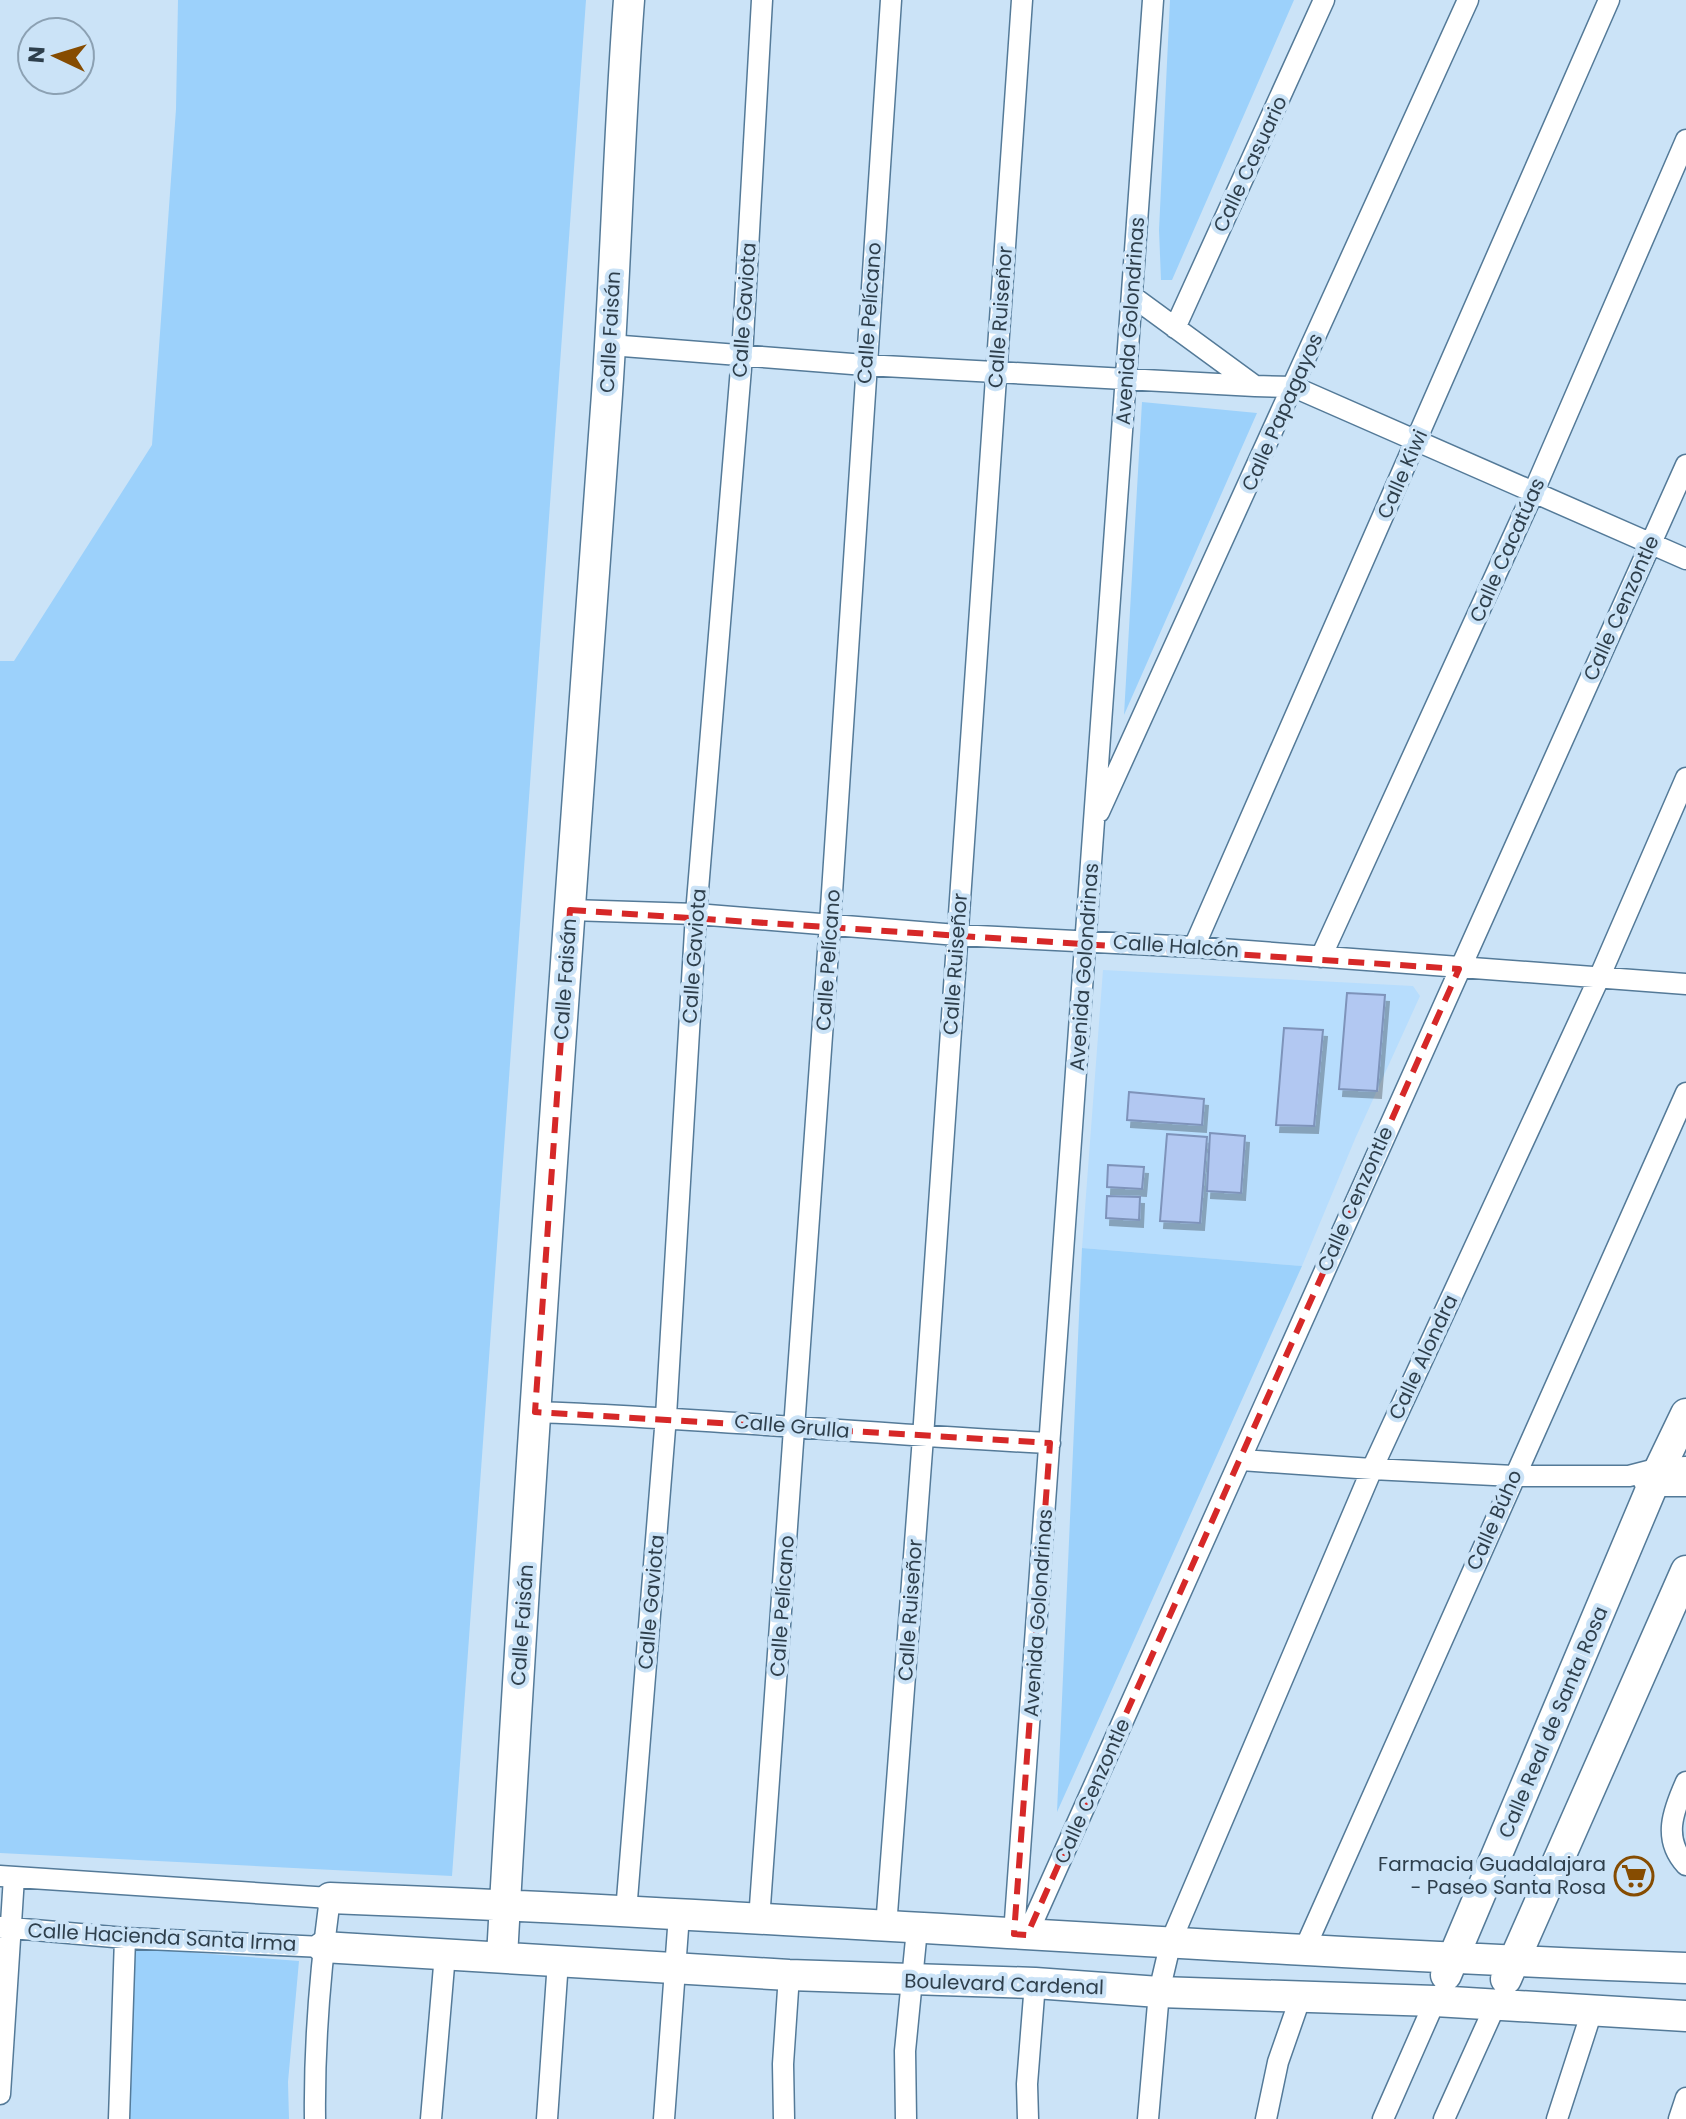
<svg xmlns="http://www.w3.org/2000/svg" width="1686" height="2119" viewBox="0 0 1686 2119" font-family="Poppins,sans-serif">
	<defs>
		<filter id="shadow"><feDropShadow dx="4" dy="7" stdDeviation="0" flood-color="#0004"/></filter>
	</defs>
	<rect width="100%" height="100%" fill="#cbe3f7"/>
	<path fill="#b7ddfd" d="M1103,970L1413,986L1420,996L1355,1139L1302,1266L1082,1248Z"/>
	<path fill="#9cd1fb" d="M178,0H586L452,1876L0,1853V661H14L152,445L176,109Z
		M1170,0H1294L1172,280H1161L1159,230Z
		M1142,402L1257,413L1124,715Z
		M1082,1248L1302,1266L1057,1812Z
		M135,1948L299,1961L288,2082L289,2119H127Z"/>
	<path fill="#b2c8f2" stroke="#7e93ba" stroke-width="2" filter="url(#shadow)" d="M1347,993L1385,995L1377,1091L1339,1089Z
		M1284,1028L1323,1030L1314,1126L1276,1125Z
		M1129,1092L1204,1099L1202,1125L1127,1120Z
		M1210,1133L1245,1136L1241,1193L1207,1191Z
		M1167,1134L1207,1137L1200,1223L1160,1221Z
		M1108,1165L1144,1167L1142,1189L1107,1187Z
		M1107,1196L1140,1197L1139,1220L1106,1218Z"/>
	<g fill="none" stroke-linecap="round" stroke-linejoin="round">
		<defs>
			<path id="street" d="M1132,296L1255,386L1294,387L1686,559
				M1175,328L1324,0
				M610,345L865,365L1255,386
				M1099,812L1468,0
				M570,910L696,914L957,935L1194,947L1686,984
				M1194,947L1609,0
				M1321,957L1534,491L1686,140
				M535,1412C707,1418 878,1435 1050,1443
				M1241,1460L1372,1469L1514,1476H1629L1660,1468L1686,1467
				M1644,1482L1653,1486H1686
				M1686,1782C1673,1811 1662,1839 1686,1865
				M0,1876L330,1898C320,1972 314,2044 315,2119
				M626,1912L666,1416L696,914L742,356L762,0
				M759,1920L830,923L891,0
				M0,1927L125,1938L323,1947
				M886,1927L923,1437L1022,0
				M1014,1934L1153,0
				M1027,1935L1686,465
				M1305,1948L1686,1093
				M0,2094L14,1877
				M119,2119L125,1938
				M431,2119L445,1954
				M547,2119L558,1961
				M664,2119L679,1915
				M784,2119L783,2064L789,1975
				M906,2119L905,2051L917,1929
				M1028,2119L1027,2084L1035,1983
				M1148,2119L1159,1992L1171,1941L1372,1469L1599,978L1686,778
				M1266,2119L1278,2062L1301,1996
				M1383,2119L1435,2001
				M1444,2119L1496,2004
				M1557,2119L1592,2011
				M1679,2119L1686,2098"/>
			<path id="secondary" d="M330,1898C782,1915 1234,1951 1686,1968
				M323,1947L789,1975L1035,1983L1159,1992L1435,2001L1686,2016
				M502,1957C531,1436 569,915 607,394C616,262 619,131 629,0
				M1446,1975L1660,1468L1686,1414
				M1506,1979L1686,1571"/>
		</defs>
		<use href="#street" stroke="#547a98" stroke-width="23"/>
		<use href="#secondary" stroke="#547a98" stroke-width="33"/>
		<use href="#street" stroke="#fff" stroke-width="20"/>
		<use href="#secondary" stroke="#fff" stroke-width="30"/>
	</g>
	<path fill="none" stroke="#d62828" stroke-width="6" stroke-dasharray="16 10" stroke-linejoin="round" d="M570,910L1459,969L1027,1935L1014,1934L1050,1443L535,1412Z"/>
	<defs>
		<symbol id="supermarket-ring" viewBox="-11 -11 22 22"><circle r="9.5" fill="#cbe3f7" stroke="#864c01" stroke-width="1.5"/><path d="M-6-5.5h2.5l.6 2H6L4.5 2H-2.5L-4.4-4H-6ZM-1.5 3.2a1.3 1.3 0 1 0 .1 0ZM3 3.2a1.3 1.3 0 1 0 .1 0Z" fill="#864c01"/></symbol>
	</defs>
	<g fill-rule="evenodd">
		<use href="#supermarket-ring" x="1612" y="1854" width="44" height="44"/>
	</g>
	<g text-anchor="middle" dominant-baseline="central" stroke-width="8" stroke-linejoin="round" paint-order="stroke">
		<g font-size="20" fill="#2e3f4c" stroke="#cbe3f7">
			<text transform="translate(1250 164) rotate(-65)">Calle Casuario</text>
			<text transform="translate(744 310) rotate(-86)">Calle Gaviota</text>
			<text transform="translate(869 313) rotate(-86)">Calle Pelícano</text>
			<text transform="translate(1000 317) rotate(-86)">Calle Ruiseñor</text>
			<text transform="translate(1130 321) rotate(-86)">Avenida Golondrinas</text>
			<text transform="translate(610 332) rotate(-87)">Calle Faisán</text>
			<text transform="translate(1282 412) rotate(-66)">Calle Papagayos</text>
			<text transform="translate(1402 474) rotate(-66)">Calle Kiwi</text>
			<text transform="translate(1507 550) rotate(-66)">Calle Cacatúas</text>
			<text transform="translate(1621 608) rotate(-66)">Calle Cenzontle</text>
			<text transform="translate(1176 946) rotate(4)">Calle Halcón</text>
			<text transform="translate(694 956) rotate(-86)">Calle Gaviota</text>
			<text transform="translate(828 960) rotate(-86)">Calle Pelícano</text>
			<text transform="translate(955 964) rotate(-86)">Calle Ruiseñor</text>
			<text transform="translate(1084 967) rotate(-86)">Avenida Golondrinas</text>
			<text transform="translate(565 979) rotate(-86)">Calle Faisán</text>
			<text transform="translate(1355 1199) rotate(-66)">Calle Cenzontle</text>
			<text transform="translate(1423 1357) rotate(-65)">Calle Alondra</text>
			<text transform="translate(792 1426) rotate(5)">Calle Grulla</text>
			<text transform="translate(1494 1520) rotate(-66)">Calle Búho</text>
			<text transform="translate(651 1602) rotate(-85)">Calle Gaviota</text>
			<text transform="translate(782 1606) rotate(-86)">Calle Pelícano</text>
			<text transform="translate(910 1610) rotate(-86)">Calle Ruiseñor</text>
			<text transform="translate(1038 1613) rotate(-86)">Avenida Golondrinas</text>
			<text transform="translate(522 1625) rotate(-86)">Calle Faisán</text>
			<text transform="translate(1553 1722) rotate(-67)">Calle Real de Santa Rosa</text>
			<text transform="translate(1092 1791) rotate(-66)">Calle Cenzontle</text>
			<text transform="translate(162 1937) rotate(3)">Calle Hacienda Santa Irma</text>
			<text transform="translate(1004 1984) rotate(2)">Boulevard Cardenal</text>
		</g>
		<g font-size="20" fill="#2e3f4c" stroke="#cbe3f7" text-anchor="end">
			<text x="1606" y="1864">Farmacia Guadalajara<tspan x="1606" dy="23">- Paseo Santa Rosa</tspan></text>
		</g>
	</g>
	<g transform="translate(56 56) rotate(274)"><circle r="38" fill="#cbe3f7" stroke="#8ca1b3" stroke-width="2"/>
	<path d="M0-6L14 30L0 20L-14 30Z" fill="#864c01"/>
	<text y="-12" font-size="22" font-weight="bold" text-anchor="middle" fill="#2e3f4c">N</text>
	</g>
</svg>
